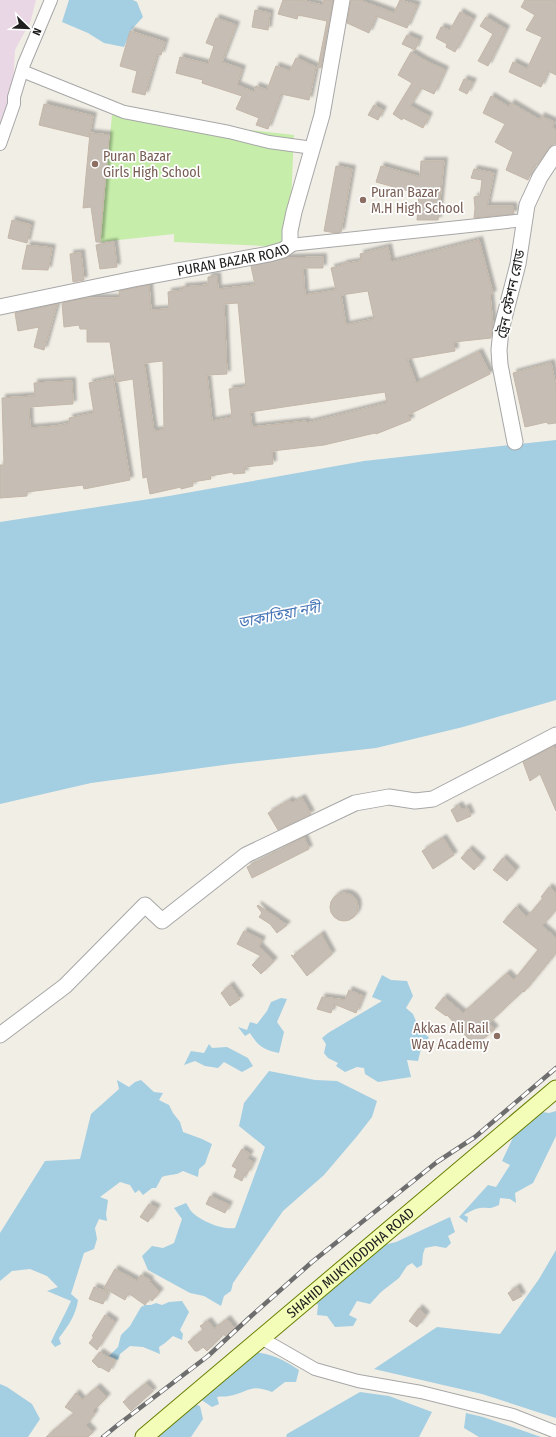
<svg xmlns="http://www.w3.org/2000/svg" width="556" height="1437" viewBox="0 0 556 1437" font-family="'Fira Sans Condensed','Noto Sans Bengali',sans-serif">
	<defs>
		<filter id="shadow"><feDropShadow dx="3.5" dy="-3.5" stdDeviation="1" flood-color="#0004"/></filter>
	</defs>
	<rect width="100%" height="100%" fill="#f1eee6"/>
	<path fill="#ead7e5" d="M0,0H36L31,20L15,50L12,101L0,137Z"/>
	<path fill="#c6edaa" d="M112,115L294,135L289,247L174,242V234L100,242Z"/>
	<path fill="#a4cee1" d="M69,0H133L137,2L143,17L132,29L124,47L104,43L88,33L62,22Z
		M556,440V700L463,727L376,748L231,764L91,783L0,804V522L169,496L364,461Z
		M382,975L391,980L407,981L413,996L406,1008L413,1014L418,1026L429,1038L422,1045L418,1061L407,1060L411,1077L378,1082L365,1074L364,1068L357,1067L345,1072L336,1066L338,1063L328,1058L324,1053L326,1044L322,1038L328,1033L382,1001L372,997Z
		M281,998L287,999L277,1022L284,1032L279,1053C264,1050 258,1046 250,1033L245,1036L238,1027L247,1030L250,1022L257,1024L267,1011L271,1002Z
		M209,1044L212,1048L227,1047L248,1058L253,1066L242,1072L224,1062L218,1068L205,1066L195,1061L184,1065L191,1051L204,1053Z
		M269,1071L315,1080L337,1081L377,1101L372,1117L358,1135L324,1175L283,1211L233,1283L231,1291L224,1296L221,1306L204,1296L190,1293L148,1270L142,1256L152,1246L163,1248L174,1243L182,1219L174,1208L186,1203C189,1207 190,1211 194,1214C204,1222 222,1230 235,1228L265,1147L239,1126L244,1103Z
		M117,1080L129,1087L135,1082L141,1080L154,1092L163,1093L159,1100L169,1105L173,1113L180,1122L183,1132L202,1139L212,1144L205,1164L199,1169L198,1177L183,1171C175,1176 170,1174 162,1177L156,1188H152L143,1195L139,1190L135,1193L130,1185L120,1182L100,1197L108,1200L106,1214L107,1221L99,1219L95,1228L97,1239L94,1249L84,1253L71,1294L78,1300C76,1315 68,1326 59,1338L61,1344L55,1347L51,1342C57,1328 65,1315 71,1301L47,1291L58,1287L47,1276L30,1269L12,1271L0,1281V1233L45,1161L80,1159L91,1114L119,1089Z
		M537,1101L542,1112L549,1113L556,1111V1136L541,1167L533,1183L515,1193L516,1203L510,1199L500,1198L499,1205C488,1210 489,1207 480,1208C474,1209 469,1212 464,1215L468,1217L467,1223L459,1217L488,1185L496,1187L510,1165L502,1161L524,1114Z
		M450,1217L455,1232L448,1236L451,1243L446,1248L435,1246L425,1248L423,1254L422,1265L417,1268L412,1263L407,1266L399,1278L381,1292L370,1304L357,1301L349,1315L357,1319L353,1326L335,1327L327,1316L317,1315L318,1305L310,1295L355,1252L396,1242Z
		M556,1250V1418L482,1394L374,1369L437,1327L500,1334L539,1279Z
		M182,1301L189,1312L180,1330L183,1334L182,1340L173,1336L165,1343L159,1347L160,1354L143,1347L130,1346L120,1354L118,1360L109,1356L118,1347L121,1335L130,1326L141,1307L145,1305H151L156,1303L162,1305L169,1302Z
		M254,1352C273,1354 284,1360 299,1370L296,1382H285L272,1392C250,1383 249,1392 229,1396C225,1397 221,1396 217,1397L219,1404L212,1407L197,1397Z
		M0,1384L7,1387L32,1404L40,1419L28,1437H0Z
		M360,1392L389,1396L432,1412L419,1437H286L287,1434Z
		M185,1401L200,1406L203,1419L191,1437H158L157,1435Z
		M466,1413L483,1417L541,1437H479L464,1428Z"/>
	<path fill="#c6beb5" stroke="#c4b6a7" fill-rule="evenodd" filter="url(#shadow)" d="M283,0H301L322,5L324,0H333L321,68L318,67L327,21L298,15L297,19L278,14Z
		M351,0H359L394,13L400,0L417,5L407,28L376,16L369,33L347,23Z
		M525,0H556V75L548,71L541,87L509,72L513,62L527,69L542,37L526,30L535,15L521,7Z
		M255,10L270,13L268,30L252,27Z
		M460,12L473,19L455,52L446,47L447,44L436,38L441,27L450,30Z
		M486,17L506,29L488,66L478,61L493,34L480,26Z
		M216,18L236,25L222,62L242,69L237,85L254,92L256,86L267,90L276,66L290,71L296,58L316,67L309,100L281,94L268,129L256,125L259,118L236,109L242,96L202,83L203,80L176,73L180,57L208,64L214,46L206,43Z
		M130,31L165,42L161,55L157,54L145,95L132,92L137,71L120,66Z
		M407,35L419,40L415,50L402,44Z
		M411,52L424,60L445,70L434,94L421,88L410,106L429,116L423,128L403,118L402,120L393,114L412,83L398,75Z
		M464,79L473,82L467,94L459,90Z
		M491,96L509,107L511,103L540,120L541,116L554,122L552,127L556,130V144H553L549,148L537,165L535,164L528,180L506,170L513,152L495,142L505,124L483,113Z
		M44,104L93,116L89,137L39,125Z
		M374,105L383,110L378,120L368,115Z
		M90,133L109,135L100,242H96L91,207L83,208Z
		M421,161H444L438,220H417L419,194L376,182L381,166L420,177Z
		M336,166L352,169L341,232L336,233L324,231Z
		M474,169L494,173L487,206H513L514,214L474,218L475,208L474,197L480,196L482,180L471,178Z
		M12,220L31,225L27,243L8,238Z
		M479,240L493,294L490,295L493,325L491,338L454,342L455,351L407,359L416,383L479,352L490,374L408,415L411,420L376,434L375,433L324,445L272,451L273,464L244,467L245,473L233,474V472L210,476L211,479L192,482L193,486L181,489V487L150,494L147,477L143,478L133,379L116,382L110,342H87V329H80L79,325L64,327L62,303L87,298H120L119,291L149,285L151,310L169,309L168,292L183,290L182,287L208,285V277L217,276L218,289L255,285L251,266L286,258L323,257V268H303L305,295L336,290L331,268L343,265V264L361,261L360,254L388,247L391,262ZM368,291L374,319L346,325L341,295ZM238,303L246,387L229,389L232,417L212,421L207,375L227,374L224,304ZM163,361L164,430L154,431L144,363ZM385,392L387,403L307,423L306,421L252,427L250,412Z
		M114,242L117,267L100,269L96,245Z
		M27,245L52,248L48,270L22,269Z
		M81,253L84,280L73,282L70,254Z
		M57,304L44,350L34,347L39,327L18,331L15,313Z
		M551,363L556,386V423L548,424L547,422L525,427L513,373Z
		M113,378L130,480L84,489L83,485L27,492V496L0,498V465H4L2,398L35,396L34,383L72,381L73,404L29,407L30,428L56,426L70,423L69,418L94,413L89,383Z
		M554,746L556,753V811L540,774L530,781L523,762Z
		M302,798L311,814L278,830L268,813L290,800L292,803Z
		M459,805L462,810L467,807L471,816L457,822L451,810Z
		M304,837L309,849L252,878L247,867Z
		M443,838L454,855L433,869L422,851Z
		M469,849L482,861L474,870L461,858Z
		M503,858L516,870L507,881L493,870Z
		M549,887L556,893V910L542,926L556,938V953L524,992L523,991L489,1023L495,1029L475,1046L447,1015L446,1016L435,1008L444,997L463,1013L507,973L514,980L538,950L503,922L516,907L527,917L543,898L541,897Z
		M330 907a14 14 0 1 1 28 0a14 14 0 1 1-28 0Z
		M258,905L274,916L287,925L277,933L270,924L259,917L262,913L257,906Z
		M244,931L262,940L259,946L274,961L261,974L252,965L261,956L237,944Z
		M321,934L332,954L307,976L291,955L296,957L294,955Z
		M230,985L240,999L230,1006L221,993Z
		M349,990L363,996L356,1013L334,1004L331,1013L317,1009L322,997L345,1000Z
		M242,1149L250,1154L247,1159L253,1162L247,1174L245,1173L242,1181L234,1177L237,1169L232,1166Z
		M210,1196L229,1205L225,1213L206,1204Z
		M149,1204L157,1208L148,1222L140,1217Z
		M115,1269L137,1281L141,1275L150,1280L149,1282L160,1292L152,1301L150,1298L145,1305L128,1293L125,1300L104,1288Z
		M94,1287L108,1292L103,1304L89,1299Z
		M517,1287L522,1296L513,1301L508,1293Z
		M419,1308L426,1315L417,1327L409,1321Z
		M105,1315L115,1322L97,1350L89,1343L94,1337L92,1336Z
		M227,1319L235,1329L225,1336L224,1334L207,1351L203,1347L198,1351H195L188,1342L203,1330L200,1326L208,1321L214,1329Z
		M100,1352L107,1357L115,1360L109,1372L100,1367L99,1368L92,1361Z
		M146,1383L153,1391L131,1411L123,1402Z
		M97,1387L107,1397L93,1411L95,1413L86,1425L93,1432L88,1437H46L74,1413L65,1407L76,1393L82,1400Z"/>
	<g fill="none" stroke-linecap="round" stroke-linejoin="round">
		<defs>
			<path id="minor" d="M22,71L124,112L229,132L269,142L313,148
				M0,144L14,104V97L24,64L51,0
				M290,245L525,220
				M261,1338L315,1369L358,1381L421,1392L513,1415L556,1432"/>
			<g id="tertiary">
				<path id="s1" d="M0,307L134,279L269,254L283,250L290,245V231L294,212L322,115L342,0"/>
				<path d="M515,442L500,365L499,350L501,330L518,264L527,205L540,177L556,153"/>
				<path d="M0,1035L65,986L145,905L162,921L246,855L355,803L389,797L415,801L433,799L556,735"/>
			</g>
			<g id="secondary">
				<path id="s2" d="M144,1437L556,1089"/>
			</g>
		</defs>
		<use href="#minor" stroke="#a7a7a7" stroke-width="14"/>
		<use href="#tertiary" stroke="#a7a7a7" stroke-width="17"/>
		<use href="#secondary" stroke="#677e00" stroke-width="19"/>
		<use href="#minor" stroke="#fff" stroke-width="12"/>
		<use href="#tertiary" stroke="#fff" stroke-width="15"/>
		<use href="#secondary" stroke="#f4fdb8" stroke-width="17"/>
		<defs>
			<path id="rail" d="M103,1437L119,1424L208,1356L249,1318L312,1262L437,1162L475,1137L556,1068"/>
		</defs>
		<use href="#rail" stroke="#6e6e6e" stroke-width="4.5"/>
		<use href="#rail" stroke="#fff" stroke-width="3" stroke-dasharray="9" stroke-linecap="butt"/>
	</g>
	<g fill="#8d6e63" stroke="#fff" stroke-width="1.5">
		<circle cx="95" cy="164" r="4"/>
		<circle cx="363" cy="200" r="4"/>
		<circle cx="497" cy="1036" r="4"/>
	</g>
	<g text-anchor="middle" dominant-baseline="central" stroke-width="3.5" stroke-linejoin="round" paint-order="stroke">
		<g font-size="14" fill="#785e54" stroke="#fff" text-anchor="start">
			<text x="103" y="156">Puran Bazar<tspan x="103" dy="16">Girls High School</tspan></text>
			<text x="371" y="192">Puran Bazar<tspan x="371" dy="16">M.H High School</tspan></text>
			<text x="489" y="1028" text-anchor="end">Akkas Ali Rail<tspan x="489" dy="16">Way Academy</tspan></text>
		</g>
		<g font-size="14" fill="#202020" stroke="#fff">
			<text stroke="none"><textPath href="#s1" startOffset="238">PURAN BAZAR ROAD</textPath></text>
			<text transform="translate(511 294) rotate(-78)">ট্রেন স্টেশন রোড</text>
			<text stroke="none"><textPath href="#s2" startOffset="270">SHAHID MUKTIJODDHA ROAD</textPath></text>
		</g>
		<g font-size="15" font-style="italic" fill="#4675b6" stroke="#fff">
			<text transform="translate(279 615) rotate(-11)">ডাকাতিয়া নদী</text>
		</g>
	</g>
	<g transform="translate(28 28) rotate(113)" stroke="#ffffff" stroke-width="3" paint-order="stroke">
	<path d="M0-3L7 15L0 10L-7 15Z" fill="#202020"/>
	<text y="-6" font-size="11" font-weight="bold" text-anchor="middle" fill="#202020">N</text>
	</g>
</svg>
